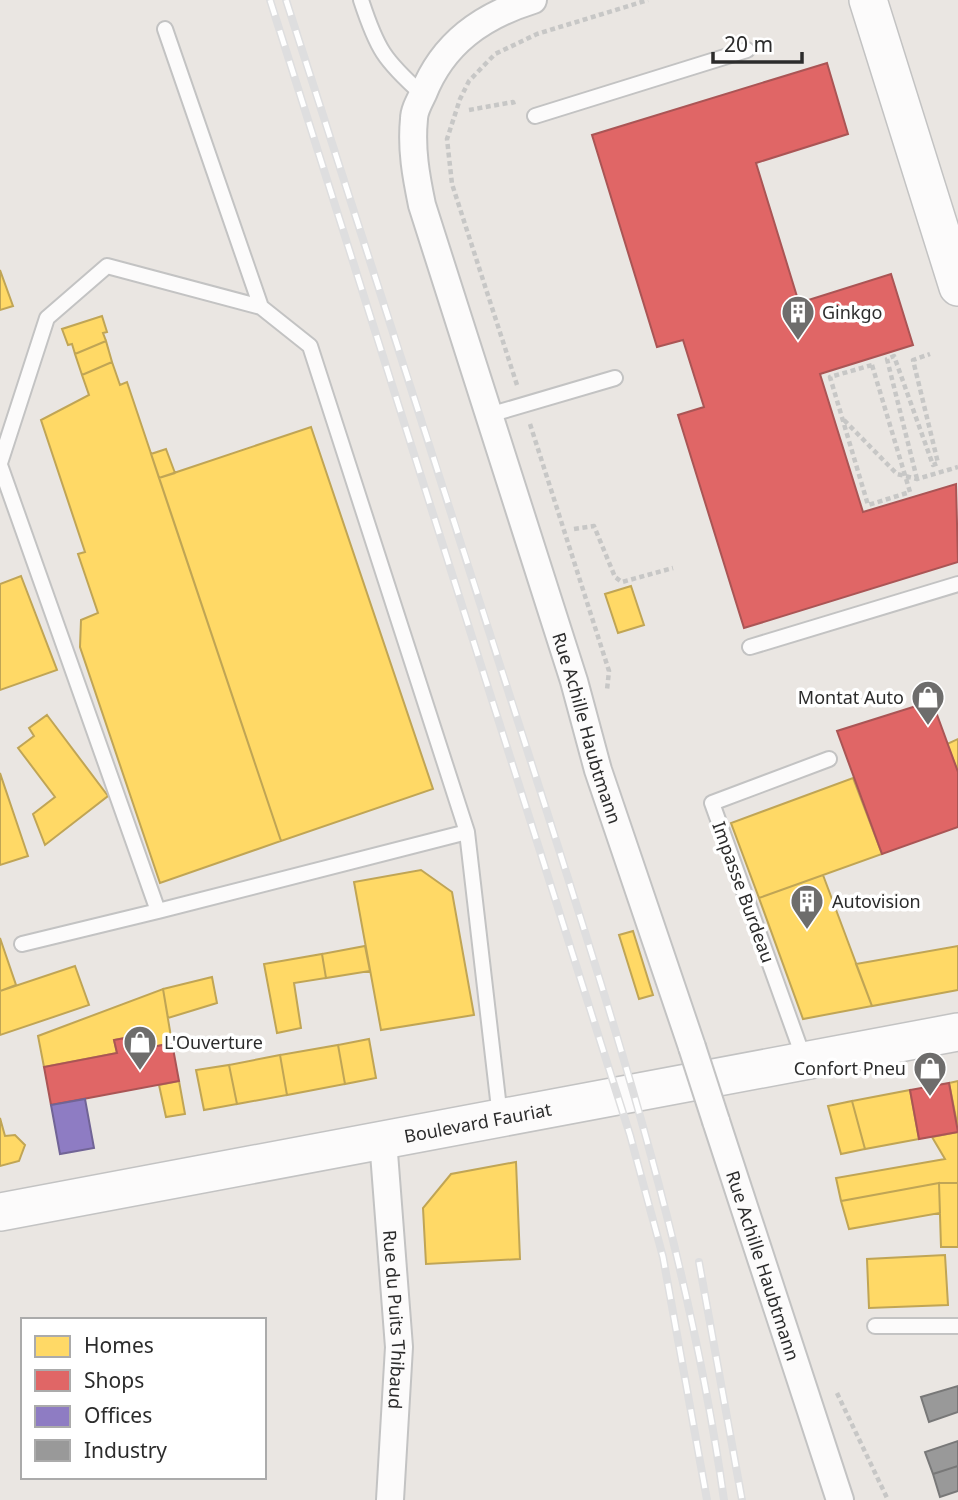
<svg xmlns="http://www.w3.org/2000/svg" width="958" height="1500" viewBox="0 0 958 1500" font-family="'Noto Sans',sans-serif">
	<rect width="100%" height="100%" fill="#eae6e2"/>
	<path fill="#ffd966" stroke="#c0a555" stroke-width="2" d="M0,270L13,306L0,310Z
		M102,316L107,332L103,333L106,341L75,354L72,344L68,345L62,329Z
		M106,341L112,362L82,375L75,354Z
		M112,362L120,385L127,382L281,841L160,883L80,647L81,620L98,613L78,554L85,552L41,420L89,395L82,375Z
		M311,427L433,789L281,841L159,478Z
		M166,449L175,473L159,478L151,454Z
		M21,576L57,670L0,690V584Z
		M631,586L644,625L618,633L605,594Z
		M47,715L108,796L45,845L33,814L55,797L18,748L34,736L29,728Z
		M958,739V772L947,744Z
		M0,773L28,856L0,865Z
		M853,778L882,854L759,898L731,823Z
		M421,870L452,892L474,1015L381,1030L354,882Z
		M823,875L872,1006L803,1019L759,898Z
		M633,931L653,995L639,999L619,935Z
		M0,938L16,985L0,991Z
		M365,946L370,971L326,978L322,954Z
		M958,946V990L872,1006L856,964Z
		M322,954L326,978L294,983L301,1028L277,1033L264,964Z
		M75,966L89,1005L0,1035V991Z
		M212,977L217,1003L168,1018L163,989Z
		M163,989L172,1043L143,1049L141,1035L114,1040L117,1053L44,1067L38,1036Z
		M369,1039L376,1078L345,1084L338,1045Z
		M338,1045L345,1084L287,1095L280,1055Z
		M280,1055L287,1095L237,1104L229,1065Z
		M229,1065L237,1104L204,1110L196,1070Z
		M179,1081L185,1114L166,1117L159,1085Z
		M958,1081V1128L949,1083Z
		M910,1090L919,1139L865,1149L852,1101Z
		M852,1101L865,1149L841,1154L828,1106Z
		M0,1118L5,1136L15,1135L25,1145L19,1161L0,1166Z
		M958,1132V1183H939L841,1201L836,1178L945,1159L932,1137Z
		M516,1162L520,1259L426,1264L423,1208L451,1174Z
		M939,1183H958V1247H941Z
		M939,1183L940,1213L849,1229L841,1201Z
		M945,1255L948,1305L869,1308L867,1259Z"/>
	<path fill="#e06666" stroke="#a55" stroke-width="2" d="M827,63L848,134L756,163L799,303L891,274L913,345L820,374L863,512L956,484L958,562L744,628L678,415L704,407L683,340L657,347L592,135Z
		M932,701L958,772V827L882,854L837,731Z
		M141,1035L143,1049L172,1043L179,1081L51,1105L44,1067L117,1053L114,1040Z
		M949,1083L958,1132L919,1139L910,1090Z"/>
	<path fill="#8e7cc3" stroke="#716496" stroke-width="2" d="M85,1099L94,1148L60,1154L51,1105Z"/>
	<path fill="#999" stroke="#787878" stroke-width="2" d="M958,1386V1412L929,1422L921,1397Z
		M958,1441V1466L933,1474L925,1452Z
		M958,1466V1491L940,1497L933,1474Z"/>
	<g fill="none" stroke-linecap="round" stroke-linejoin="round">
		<defs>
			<path id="service" d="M361,0C377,49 384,60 422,94
				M165,29L261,307
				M535,116L747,50
				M489,415L615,378
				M0,463L47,318L107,266L261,307L310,346L467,832L500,1117
				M0,465L158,911L467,832
				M750,647L958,584
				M22,944L158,911
				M804,1059L712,803L829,759
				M875,1326H958"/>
			<g id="minor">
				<path id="s1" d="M533,0C482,16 443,43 423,94C419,102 414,111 414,119C411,149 416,176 422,205L574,681L598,770L692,1047"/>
				<path id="s2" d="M716,1121L840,1500"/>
				<path id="s3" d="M383,1140L399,1347L390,1500"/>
			</g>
			<g id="secondary">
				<path d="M868,0L958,287"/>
				<path id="s4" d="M0,1212L958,1032"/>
			</g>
		</defs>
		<use href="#service" stroke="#c3c3c3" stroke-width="18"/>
		<use href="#minor" stroke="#c3c3c3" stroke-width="30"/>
		<use href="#secondary" stroke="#c3c3c3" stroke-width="40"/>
		<path stroke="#c7c7c6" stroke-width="4.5" stroke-dasharray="5 3.5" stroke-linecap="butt" d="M469,110L513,102L515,108
			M872,365L910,492L868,505L830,377Z
			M517,385L452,184L447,139L460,99L469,81L495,54L537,34L648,0
			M844,420L897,474L917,479L958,467
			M530,424L609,671L607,690
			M917,479L887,359L894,356L933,465L938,463L913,360L930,354
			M574,529L594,526L615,577L622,582L673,568
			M837,1393L888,1500"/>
		<use href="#service" stroke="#fcfbfb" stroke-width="14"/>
		<use href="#minor" stroke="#fcfbfb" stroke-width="26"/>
		<use href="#secondary" stroke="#fcfbfb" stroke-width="37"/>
		<defs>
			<path id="rail" d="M270,0L630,1135L663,1257L707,1500
				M286,0C371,265 457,529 541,793C615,1026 690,1257 724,1500
				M699,1262L742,1500"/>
		</defs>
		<use href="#rail" stroke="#dededf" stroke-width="8"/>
		<use href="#rail" stroke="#fff" stroke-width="5" stroke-dasharray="16" stroke-linecap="butt"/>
		<defs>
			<path id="minor-bridge" d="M692,1047L716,1121"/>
		</defs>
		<use href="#minor-bridge" stroke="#c3c3c3" stroke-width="30" stroke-linecap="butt"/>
		<use href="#minor-bridge" stroke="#fcfbfb" stroke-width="26"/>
	</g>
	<defs>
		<symbol id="building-pin" viewBox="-11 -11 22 30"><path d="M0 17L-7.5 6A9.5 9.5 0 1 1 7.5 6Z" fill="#6e6d6c" stroke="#fff"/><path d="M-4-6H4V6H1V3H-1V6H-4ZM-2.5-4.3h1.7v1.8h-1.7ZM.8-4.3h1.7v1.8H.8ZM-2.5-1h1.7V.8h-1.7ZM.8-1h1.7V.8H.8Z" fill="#fff"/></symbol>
		<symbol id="shop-pin" viewBox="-11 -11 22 30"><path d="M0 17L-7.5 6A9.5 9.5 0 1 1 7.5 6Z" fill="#6e6d6c" stroke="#fff"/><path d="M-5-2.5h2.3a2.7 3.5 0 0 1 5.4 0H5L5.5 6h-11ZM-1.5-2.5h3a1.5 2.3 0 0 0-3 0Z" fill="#fff"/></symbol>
	</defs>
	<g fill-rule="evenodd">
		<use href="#building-pin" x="779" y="293" width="38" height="52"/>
		<use href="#shop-pin" x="909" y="678" width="38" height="52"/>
		<use href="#building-pin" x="788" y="882" width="38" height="52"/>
		<use href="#shop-pin" x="121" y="1023" width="38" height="52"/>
		<use href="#shop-pin" x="911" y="1049" width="38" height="52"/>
	</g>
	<g text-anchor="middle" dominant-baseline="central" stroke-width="7" stroke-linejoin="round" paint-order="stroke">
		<g font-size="18" fill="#2c2c2c" stroke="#fff" text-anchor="start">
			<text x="822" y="312">Ginkgo</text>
			<text x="904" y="697" text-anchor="end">Montat Auto</text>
			<text x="832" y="901">Autovision</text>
			<text x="164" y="1042">L'Ouverture</text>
			<text x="906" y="1068" text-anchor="end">Confort Pneu</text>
		</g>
		<g font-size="18" fill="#2c2c2c" stroke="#fff">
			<text stroke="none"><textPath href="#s1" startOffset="812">Rue Achille Haubtmann</textPath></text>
			<text transform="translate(744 892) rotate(70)">Impasse Burdeau</text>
			<text stroke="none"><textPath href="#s4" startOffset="486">Boulevard Fauriat</textPath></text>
			<text stroke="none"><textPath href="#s2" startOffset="152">Rue Achille Haubtmann</textPath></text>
			<text stroke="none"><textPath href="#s3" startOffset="180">Rue du Puits Thibaud</textPath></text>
		</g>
	</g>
	<rect x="21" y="1318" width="245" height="161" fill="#ffffff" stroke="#ababab" stroke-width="2"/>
	<rect x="35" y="1336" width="35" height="21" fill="#ffd966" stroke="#ababab" stroke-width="2"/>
	<text x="84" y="1353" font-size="21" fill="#2c2c2c">Homes</text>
	<rect x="35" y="1370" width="35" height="21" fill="#e06666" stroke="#ababab" stroke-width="2"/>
	<text x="84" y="1388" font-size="21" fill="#2c2c2c">Shops</text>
	<rect x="35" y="1406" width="35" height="21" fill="#8e7cc3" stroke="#ababab" stroke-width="2"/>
	<text x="84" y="1423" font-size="21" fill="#2c2c2c">Offices</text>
	<rect x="35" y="1440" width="35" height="21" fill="#999999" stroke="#ababab" stroke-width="2"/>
	<text x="84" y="1458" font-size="21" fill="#2c2c2c">Industry</text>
	<path d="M713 52v10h89v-10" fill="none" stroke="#2c2c2c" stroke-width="3.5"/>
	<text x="724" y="52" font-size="21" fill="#2c2c2c" stroke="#ffffff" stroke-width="5" paint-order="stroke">20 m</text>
</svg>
